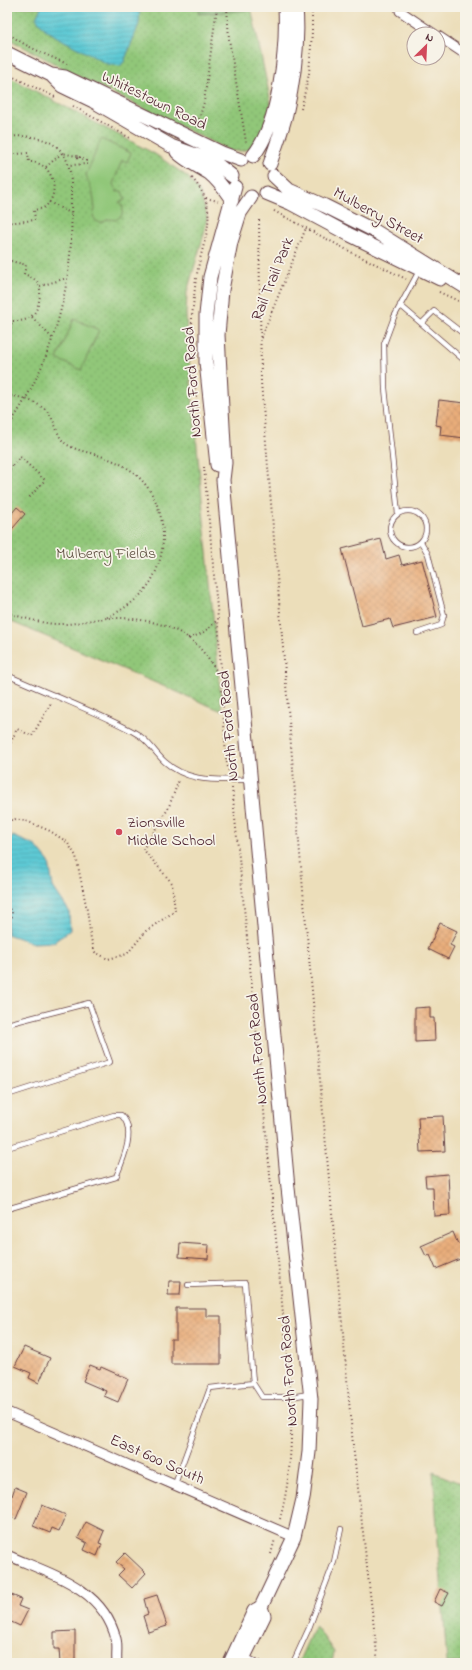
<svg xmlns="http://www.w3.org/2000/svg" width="472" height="1670" viewBox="0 0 472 1670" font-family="'Indie Flower',sans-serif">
	<defs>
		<pattern id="grass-dots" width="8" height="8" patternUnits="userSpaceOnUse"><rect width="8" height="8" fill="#91c779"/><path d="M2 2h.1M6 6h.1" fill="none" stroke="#7faa69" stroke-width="1.8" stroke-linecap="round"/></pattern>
		<pattern id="forest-firs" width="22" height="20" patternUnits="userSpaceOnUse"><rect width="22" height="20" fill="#74ac69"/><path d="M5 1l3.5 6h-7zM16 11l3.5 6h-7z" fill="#618b57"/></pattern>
		<pattern id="water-rules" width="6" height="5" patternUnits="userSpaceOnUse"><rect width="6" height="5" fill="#5dc9d4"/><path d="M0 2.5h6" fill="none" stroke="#52acb6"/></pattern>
		<pattern id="building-cross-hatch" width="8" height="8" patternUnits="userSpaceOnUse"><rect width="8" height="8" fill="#e9ad7a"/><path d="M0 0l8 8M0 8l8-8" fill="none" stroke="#c9946a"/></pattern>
	</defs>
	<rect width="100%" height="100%" fill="#f7f3e8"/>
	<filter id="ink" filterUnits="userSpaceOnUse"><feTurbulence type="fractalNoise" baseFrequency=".025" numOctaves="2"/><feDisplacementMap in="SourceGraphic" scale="8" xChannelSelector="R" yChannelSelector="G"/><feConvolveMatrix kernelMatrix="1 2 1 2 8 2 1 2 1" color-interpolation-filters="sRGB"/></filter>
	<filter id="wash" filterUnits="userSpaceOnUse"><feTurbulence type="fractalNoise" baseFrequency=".012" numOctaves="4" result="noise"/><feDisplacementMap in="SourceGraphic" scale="16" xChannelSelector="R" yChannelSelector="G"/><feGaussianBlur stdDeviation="0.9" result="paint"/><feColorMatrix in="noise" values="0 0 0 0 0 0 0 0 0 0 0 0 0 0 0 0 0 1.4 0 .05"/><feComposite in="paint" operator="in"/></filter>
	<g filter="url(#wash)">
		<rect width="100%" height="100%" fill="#ecdeba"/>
		<path fill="url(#grass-dots)" stroke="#6e7352" d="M14,7H197L198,12L251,7L271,103L262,133L252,148L242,151H230L70,72L7,38V21Z
			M7,76L155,154L188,177L200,193L207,217L204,234L187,292L186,314L187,340L222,711L7,620Z
			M433,1472L465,1485V1663H447Z
			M315,1625L334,1652L332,1663H298Z"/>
		<path fill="url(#forest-firs)" stroke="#5f664a" d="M197,7H253L252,10L199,14Z"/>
		<path fill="#91c779" stroke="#6e7352" d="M101,139L131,153L127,162L122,160L113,184L117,192L122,191L125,200L119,202L123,207L122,215L116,220L109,219L101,223L96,221L93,216L95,209L93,194L86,175Z
			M74,319L99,330L81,370L57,359Z"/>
		<path fill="url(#water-rules)" stroke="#547480" d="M41,7H140L139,24L124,62L120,66L107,64L57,37L45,29L36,18Z
			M13,836L36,846L49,862L53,887L69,911L70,930L54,942L33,943L7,934V841Z"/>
		<g id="blocks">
			<path fill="url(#building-cross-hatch)" d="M439,400L465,403V438L440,435L441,426L436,425Z
				M17,507L25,514L7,535V519Z
				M381,539L386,559L399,555L402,565L422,560L437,617L393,628L390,619L362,626L342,549Z
				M440,923L457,931L450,945L454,947L448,959L428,949Z
				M430,1007V1018H434L435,1041L415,1042V1008Z
				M443,1116L445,1151L420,1152L418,1117Z
				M448,1174L450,1215L434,1216L433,1187H426L425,1176Z
				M453,1232L458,1244L462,1242L465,1250V1257L436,1269L430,1255L426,1256L421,1246Z
				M180,1243L209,1245L208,1259L179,1257Z
				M169,1281H181L180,1295H168Z
				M176,1308H206V1316H221V1364H171V1339H176Z
				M24,1347L50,1358L39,1383L29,1378L31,1373L15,1366Z
				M90,1365L100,1369L101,1367L128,1379L118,1402L104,1396L106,1391L83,1381Z
				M15,1487L27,1492L16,1519L7,1516V1494L12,1496Z
				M42,1505L66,1515L59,1531L52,1528L50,1533L33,1526Z
				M86,1522L104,1531L99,1543L102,1544L97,1556L84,1550L87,1543L78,1538Z
				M125,1553L146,1573L132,1588L118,1575L124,1569L116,1562Z
				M440,1589L449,1593L442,1606L434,1602Z
				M7,1593L21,1599L18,1606L28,1610L20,1626L7,1620Z
				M157,1595L167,1626L148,1632L143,1616L148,1614L144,1599Z
				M75,1631V1663H60L59,1649H54V1632Z"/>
		</g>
	</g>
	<g filter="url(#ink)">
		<use href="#blocks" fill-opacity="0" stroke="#623c40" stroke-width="1"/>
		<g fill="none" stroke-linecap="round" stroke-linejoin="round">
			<defs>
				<path id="lane" d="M400,305L465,361
					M422,323L434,311L465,335
					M390 529a18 18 0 1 1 36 0a18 18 0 1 1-36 0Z
					M398,514L385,388L384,344L394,317L419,271
					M417,633L441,625L444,615L428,554L421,542
					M7,675C49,694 92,710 132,731C148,739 154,752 165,762C190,784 219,779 249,780
					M7,1024L89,1003L110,1062L7,1095
					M7,1148L114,1115H121C137,1129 123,1160 116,1177L7,1209
					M253,1383L262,1397H290L309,1394
					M175,1484L210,1388L253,1383L245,1283L188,1285
					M246,1657L259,1663
					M293,1663L309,1628L334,1562L341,1529"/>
				<path id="street" d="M400,11L434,34
					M438,36L465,54
					M7,1412L294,1537
					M7,1555C50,1574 103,1587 116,1639C118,1646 116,1655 117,1663"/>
				<path id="secondary" d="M7,53L51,75L65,77L222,153L241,160
					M53,77L62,86L93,101L171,146L213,161L232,176
					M177,152C186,161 198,166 209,173C219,181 225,190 232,200
					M253,156C280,123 287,48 285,7
					M270,164C275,148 282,131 286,114C294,80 299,43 296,7
					M274,176L289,190L325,206L375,231L465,287
					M266,193L290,203L348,234L440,279
					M217,465L206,362V315L210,277L235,187
					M230,1663L254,1611L261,1607L294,1537L303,1499L309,1452L311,1399L288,1188L223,480L225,463L218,335L222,290L231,242L240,213L251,197
					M241,1663L264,1616L261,1607"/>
			</defs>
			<use href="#lane" stroke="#623c40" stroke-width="6"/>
			<use href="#street" stroke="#623c40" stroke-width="11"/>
			<use href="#secondary" stroke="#623c40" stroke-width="15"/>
			<path stroke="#623c40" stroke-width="2" stroke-dasharray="1 3" stroke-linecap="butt" d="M227,7L229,39L246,142
				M7,31C18,44 50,56 67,64
				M7,74L55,97
				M73,106L130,138
				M301,109L309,74L312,32V7
				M197,127L204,102L217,7
				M7,137C31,134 60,138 68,164C72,176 71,191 71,204C75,283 53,363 7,428
				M7,155L28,153L29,162C53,161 61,193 46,206C43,209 38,209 34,210L35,220L7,223
				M46,167L62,153L76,156H78L77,158L80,159V157L88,162L87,164L69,165
				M192,178C222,212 203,236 197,274
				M206,198L218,201
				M49,202L72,214
				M274,211L351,252L406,279
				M259,220L261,382L304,902L353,1445L378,1663
				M7,260L26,265L24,274C30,276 36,279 39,285C41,290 40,296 39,301C36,316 28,322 12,321L10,330L7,329
				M40,286L67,278
				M439,292L465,304
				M32,317L52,338
				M261,338L306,228
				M193,359L192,317L196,278
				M193,368L199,425
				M7,396C20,395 43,404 50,415C57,425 56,436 66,444C75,450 84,451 94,454C108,458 121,463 133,472C169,501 172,555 145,590C134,603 120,611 106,618
				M7,452L8,454L7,457
				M204,467L218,619L226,759L229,772
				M7,472L20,457L45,480L28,499
				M7,613C25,618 45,625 64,624C78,624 92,619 107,618C138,617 175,623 198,646C206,655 213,666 220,676
				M188,638C202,635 209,629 218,619
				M7,750L17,729L32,736L51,703
				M232,788L257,1037L290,1388
				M7,821L16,819L29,822L50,831L67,842L76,856L87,910L91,939L95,952L108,959L127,954L146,931L175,911L172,883L143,849L168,809L179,780
				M7,906L12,912V918L7,923
				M280,1519C290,1482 292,1444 291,1405
				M271,1554L275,1539"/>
			<use href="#lane" stroke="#fff" stroke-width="4.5"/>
			<use href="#street" stroke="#fff" stroke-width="9"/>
			<use href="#secondary" stroke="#fff" stroke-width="13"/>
		</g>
	</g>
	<circle fill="#d1495b" stroke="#f7f3e8" stroke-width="1.5" cx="119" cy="832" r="4"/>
	<g text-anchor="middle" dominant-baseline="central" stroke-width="3.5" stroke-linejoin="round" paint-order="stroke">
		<g font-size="16" fill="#4a1f2b" stroke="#f7f3e8">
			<text transform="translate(154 101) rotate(26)">Whitestown Road</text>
			<text transform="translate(378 216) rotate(29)">Mulberry Street</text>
			<text transform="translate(273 279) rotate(-68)">Rail Trail Park</text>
			<text transform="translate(193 382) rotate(-94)">North Ford Road</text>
			<text transform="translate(229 726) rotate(-95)">North Ford Road</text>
			<text transform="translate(258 1049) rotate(-95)">North Ford Road</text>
			<text transform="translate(289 1371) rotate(-94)">North Ford Road</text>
			<text transform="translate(157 1460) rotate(24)">East 600 South</text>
		</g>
		<g font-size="16" fill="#5f5142" stroke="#f7f3e8">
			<text x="106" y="554">Mulberry Fields</text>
		</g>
		<g font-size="16" fill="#4a1f2b" stroke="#f7f3e8" text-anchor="start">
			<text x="127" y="823">Zionsville<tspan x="127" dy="18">Middle School</tspan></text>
		</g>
	</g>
	<rect width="472" height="1670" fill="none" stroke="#f7f3e8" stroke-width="24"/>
	<g transform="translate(426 46) rotate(24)"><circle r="19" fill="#f7f3e8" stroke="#b29e9c"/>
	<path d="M0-3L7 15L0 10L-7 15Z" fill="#d1495b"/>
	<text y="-6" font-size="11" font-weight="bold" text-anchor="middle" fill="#4a1f2b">N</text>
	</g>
</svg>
